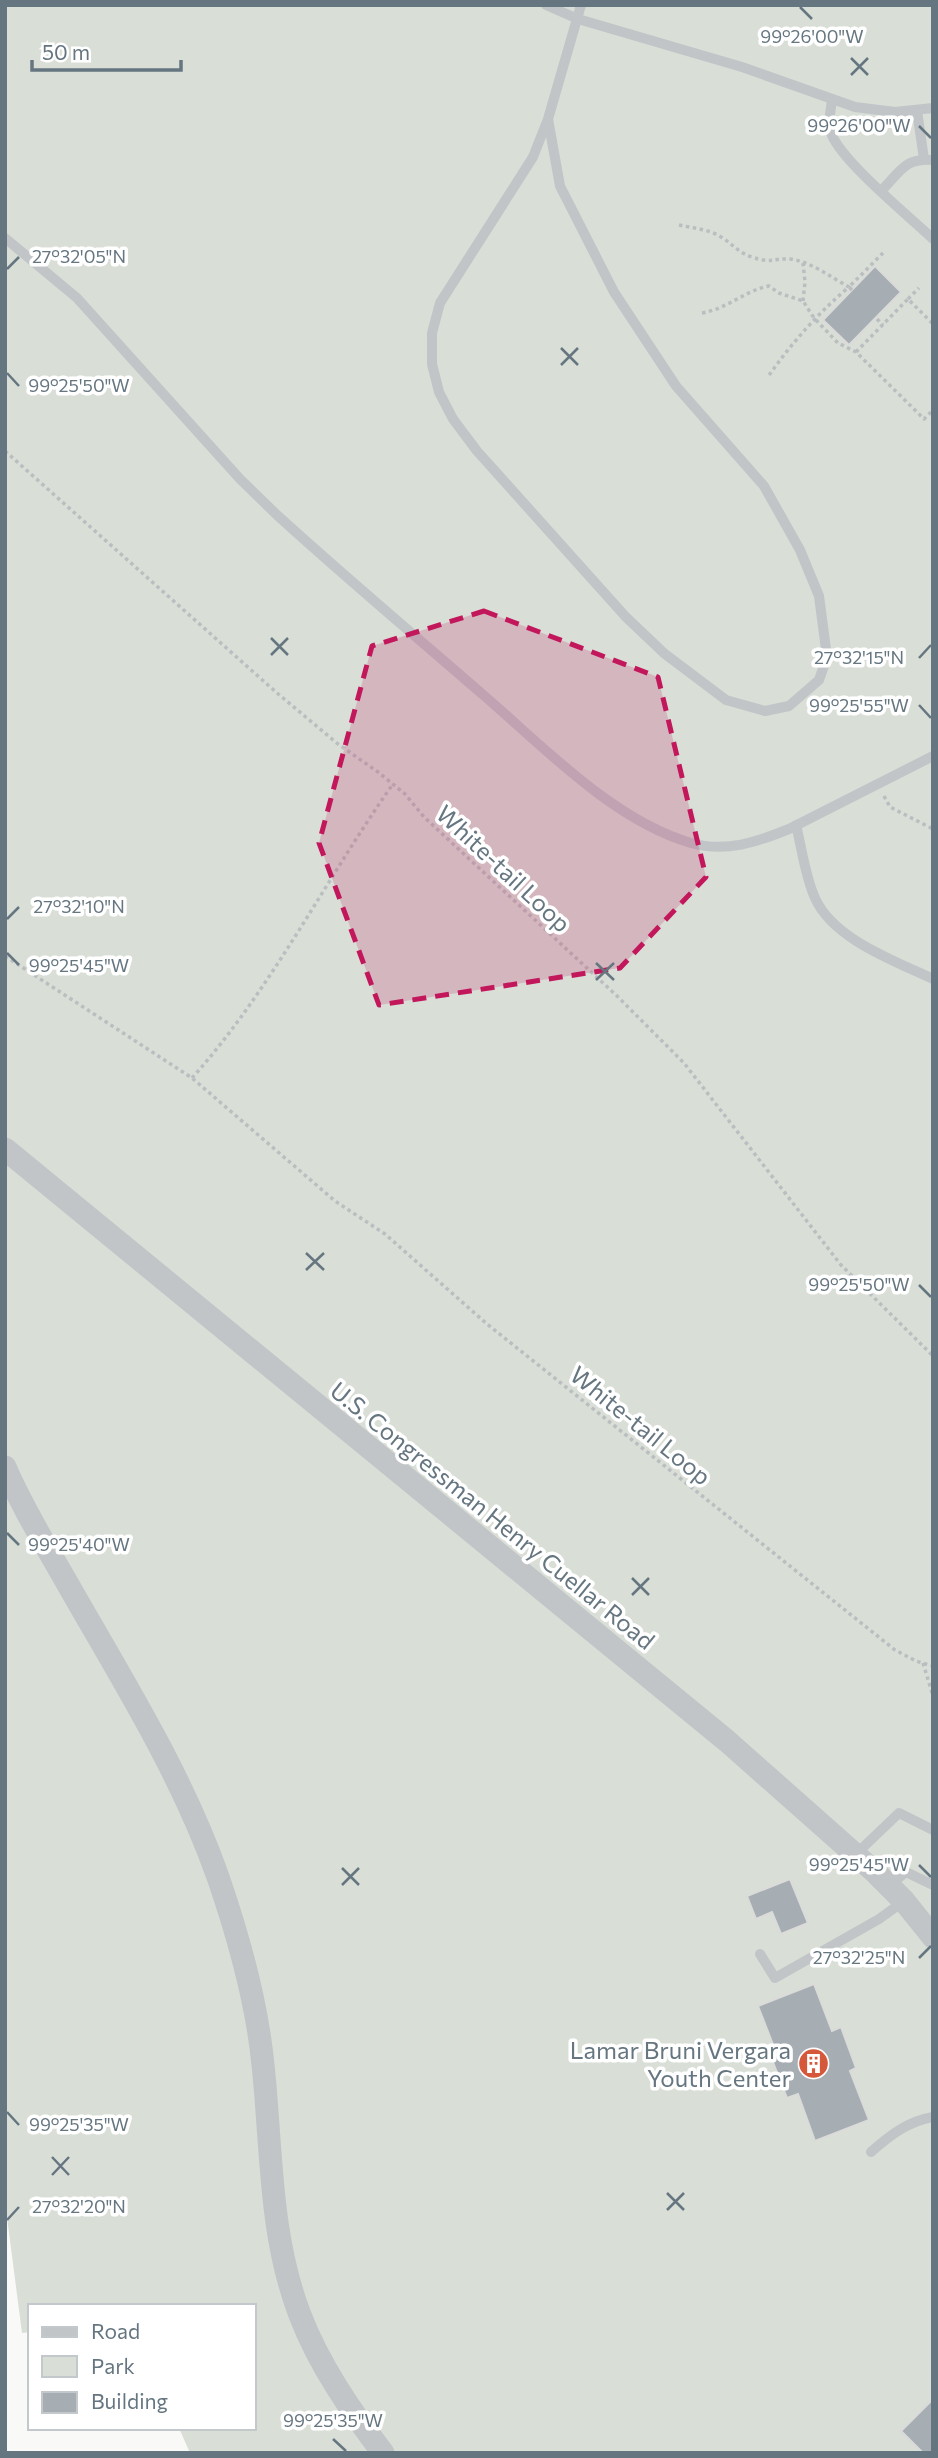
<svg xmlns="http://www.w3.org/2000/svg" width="938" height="2458" viewBox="0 0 938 2458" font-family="Commissioner,sans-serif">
	<rect width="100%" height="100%" fill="#f9f9f7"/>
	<path fill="#d9ded7" d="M5,5H933V2453H190L179,2428H254V2306H30V2332L22,2333L5,2202Z"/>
	<path fill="#a6aeb4" stroke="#dbdbd9" stroke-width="2" d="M875,266L901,292L849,345L823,320Z
		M790,1879L808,1923L781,1934L772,1912L756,1919L747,1896Z
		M814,1984L832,2031L841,2027L856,2068L850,2071L869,2120L815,2141L798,2094L787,2098L771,2057L777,2055L758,2006Z
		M933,2399V2453H923L901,2431Z"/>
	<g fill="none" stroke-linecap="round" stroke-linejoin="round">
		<path stroke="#bbbec0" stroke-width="3.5" stroke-dasharray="3.5 3.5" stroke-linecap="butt" d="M679,225C692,228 709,229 721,237C733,244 737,252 752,257C772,264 773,258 790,259C810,261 832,278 849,287C817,314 791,344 767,378
			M852,290L849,287L883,253
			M908,299L919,288
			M803,301L805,282L803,263
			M702,313C729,308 744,291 769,286L779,293L803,301L814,318L838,343L856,352L924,419L933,410
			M877,319L883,325
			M856,352L908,299L933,324
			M5,451L277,693L338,744L378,772L405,794L424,817L616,995L684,1063L841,1265L933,1356
			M884,796L890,807L933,829
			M5,956L192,1078L335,1201L385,1234L487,1324L895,1650L916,1661L933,1666
			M192,1078C271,990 325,880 393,784
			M923,1663L933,1696"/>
		<path stroke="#c1c5c8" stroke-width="10" d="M546,5L578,19L742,67L855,107L895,112L933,108
			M832,100C831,111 827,122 831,133C841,161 909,216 933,239
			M917,111L924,159
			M548,119L560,186L614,292L676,386L764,486L800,550L819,596L827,657L819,680L789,706L765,711L726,700L665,654L625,616L477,451L453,419L439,392L432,364V333L440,303L533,157L548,119L581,5
			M881,191C901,171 904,158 933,160
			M5,238L77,298L240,479L277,515C344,576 413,634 481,693C542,745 612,820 691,843C726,853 757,842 789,829L933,756
			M796,825C802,849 805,876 815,898C833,939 895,961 933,979
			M855,1855L899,1813L933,1830
			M889,1886L906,1872L933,1885
			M760,1954L775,1978L879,1919L904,1901
			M871,2152C889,2136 908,2121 933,2117"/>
		<path stroke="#c1c5c8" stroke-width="23" d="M5,1149L727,1741L876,1873L904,1901L933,1937
			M5,1467C22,1507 45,1544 66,1581C121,1678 181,1772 218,1877C239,1938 257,2002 263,2065C272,2149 269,2235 300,2315C319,2365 351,2411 383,2453"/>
	</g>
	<path fill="#c2185b" fill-opacity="0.2" stroke="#c2185b" stroke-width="5" stroke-dasharray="14 9" stroke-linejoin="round" d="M484,611L658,677L706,877L620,968L379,1005L319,843L372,646Z"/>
	<path fill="none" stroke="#667680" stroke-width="2.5" d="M800,7L812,19M851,58L868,75M851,75L868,58M919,126L931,138M7,269L19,257M561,348L578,365M561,365L578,348M7,373L19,386M271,638L288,655M271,655L288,638M919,658L931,645M919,705L931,718M7,919L19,907M7,953L19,965M596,963L614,980M596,980L614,963M306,1253L324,1270M306,1270L324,1253M919,1285L931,1297M7,1533L19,1545M632,1578L649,1595M632,1595L649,1578M919,1865L931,1877M342,1868L359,1885M342,1885L359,1868M919,1958L931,1946M7,2112L19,2125M52,2157L69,2175M52,2175L69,2157M667,2193L684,2210M667,2210L684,2193M7,2220L19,2207M333,2439L346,2451"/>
	<defs>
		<symbol id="building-disc" viewBox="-11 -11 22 22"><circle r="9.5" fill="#d5583b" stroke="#fff"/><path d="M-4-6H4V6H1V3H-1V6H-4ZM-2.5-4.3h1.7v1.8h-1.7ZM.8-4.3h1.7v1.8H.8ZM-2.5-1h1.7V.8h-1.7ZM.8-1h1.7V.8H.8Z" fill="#fff"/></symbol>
	</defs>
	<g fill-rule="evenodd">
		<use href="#building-disc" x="796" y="2046" width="35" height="35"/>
	</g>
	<g text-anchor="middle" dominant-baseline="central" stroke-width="7" stroke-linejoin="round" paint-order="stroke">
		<g font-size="24" fill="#667680" stroke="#fff">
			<text transform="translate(504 868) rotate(43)">White-tail Loop</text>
			<text transform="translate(641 1425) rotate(39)">White-tail Loop</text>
			<text transform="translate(493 1515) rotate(39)">U.S. Congressman Henry Cuellar Road</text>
		</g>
		<g font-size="24" fill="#667680" stroke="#fff" text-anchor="end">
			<text x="791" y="2049">Lamar Bruni Vergara<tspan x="791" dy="28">Youth Center</tspan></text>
		</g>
	</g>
	<g font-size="18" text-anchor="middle" fill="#667680" stroke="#fff" stroke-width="7" stroke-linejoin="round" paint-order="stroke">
		<text x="812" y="43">99°26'00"W</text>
		<text x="859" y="132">99°26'00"W</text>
		<text x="79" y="263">27°32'05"N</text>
		<text x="79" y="392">99°25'50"W</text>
		<text x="859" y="664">27°32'15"N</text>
		<text x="859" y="712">99°25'55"W</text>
		<text x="79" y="913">27°32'10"N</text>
		<text x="79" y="972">99°25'45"W</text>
		<text x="859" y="1291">99°25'50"W</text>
		<text x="79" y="1551">99°25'40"W</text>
		<text x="859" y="1871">99°25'45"W</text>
		<text x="859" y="1964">27°32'25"N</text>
		<text x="79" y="2131">99°25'35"W</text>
		<text x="79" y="2213">27°32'20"N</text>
		<text x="333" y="2427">99°25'35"W</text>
	</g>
	<rect width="938" height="2458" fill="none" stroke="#667680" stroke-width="14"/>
	<rect x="28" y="2304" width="228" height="126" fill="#ffffff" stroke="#c2c8cc" stroke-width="2"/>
	<rect x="42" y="2327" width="35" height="10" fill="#c1c5c8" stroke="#c2c8cc" stroke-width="2"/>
	<text x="91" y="2339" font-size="21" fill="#667680">Road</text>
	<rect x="42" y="2356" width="35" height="21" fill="#d9ded7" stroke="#c2c8cc" stroke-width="2"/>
	<text x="91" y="2374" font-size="21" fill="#667680">Park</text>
	<rect x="42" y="2392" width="35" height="21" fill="#a6aeb4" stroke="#c2c8cc" stroke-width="2"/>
	<text x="91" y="2409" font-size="21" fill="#667680">Building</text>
	<path d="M32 60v10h149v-10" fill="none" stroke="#667680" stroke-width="3.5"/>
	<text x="42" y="60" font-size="21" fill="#667680" stroke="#ffffff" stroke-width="5" paint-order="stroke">50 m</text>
</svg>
